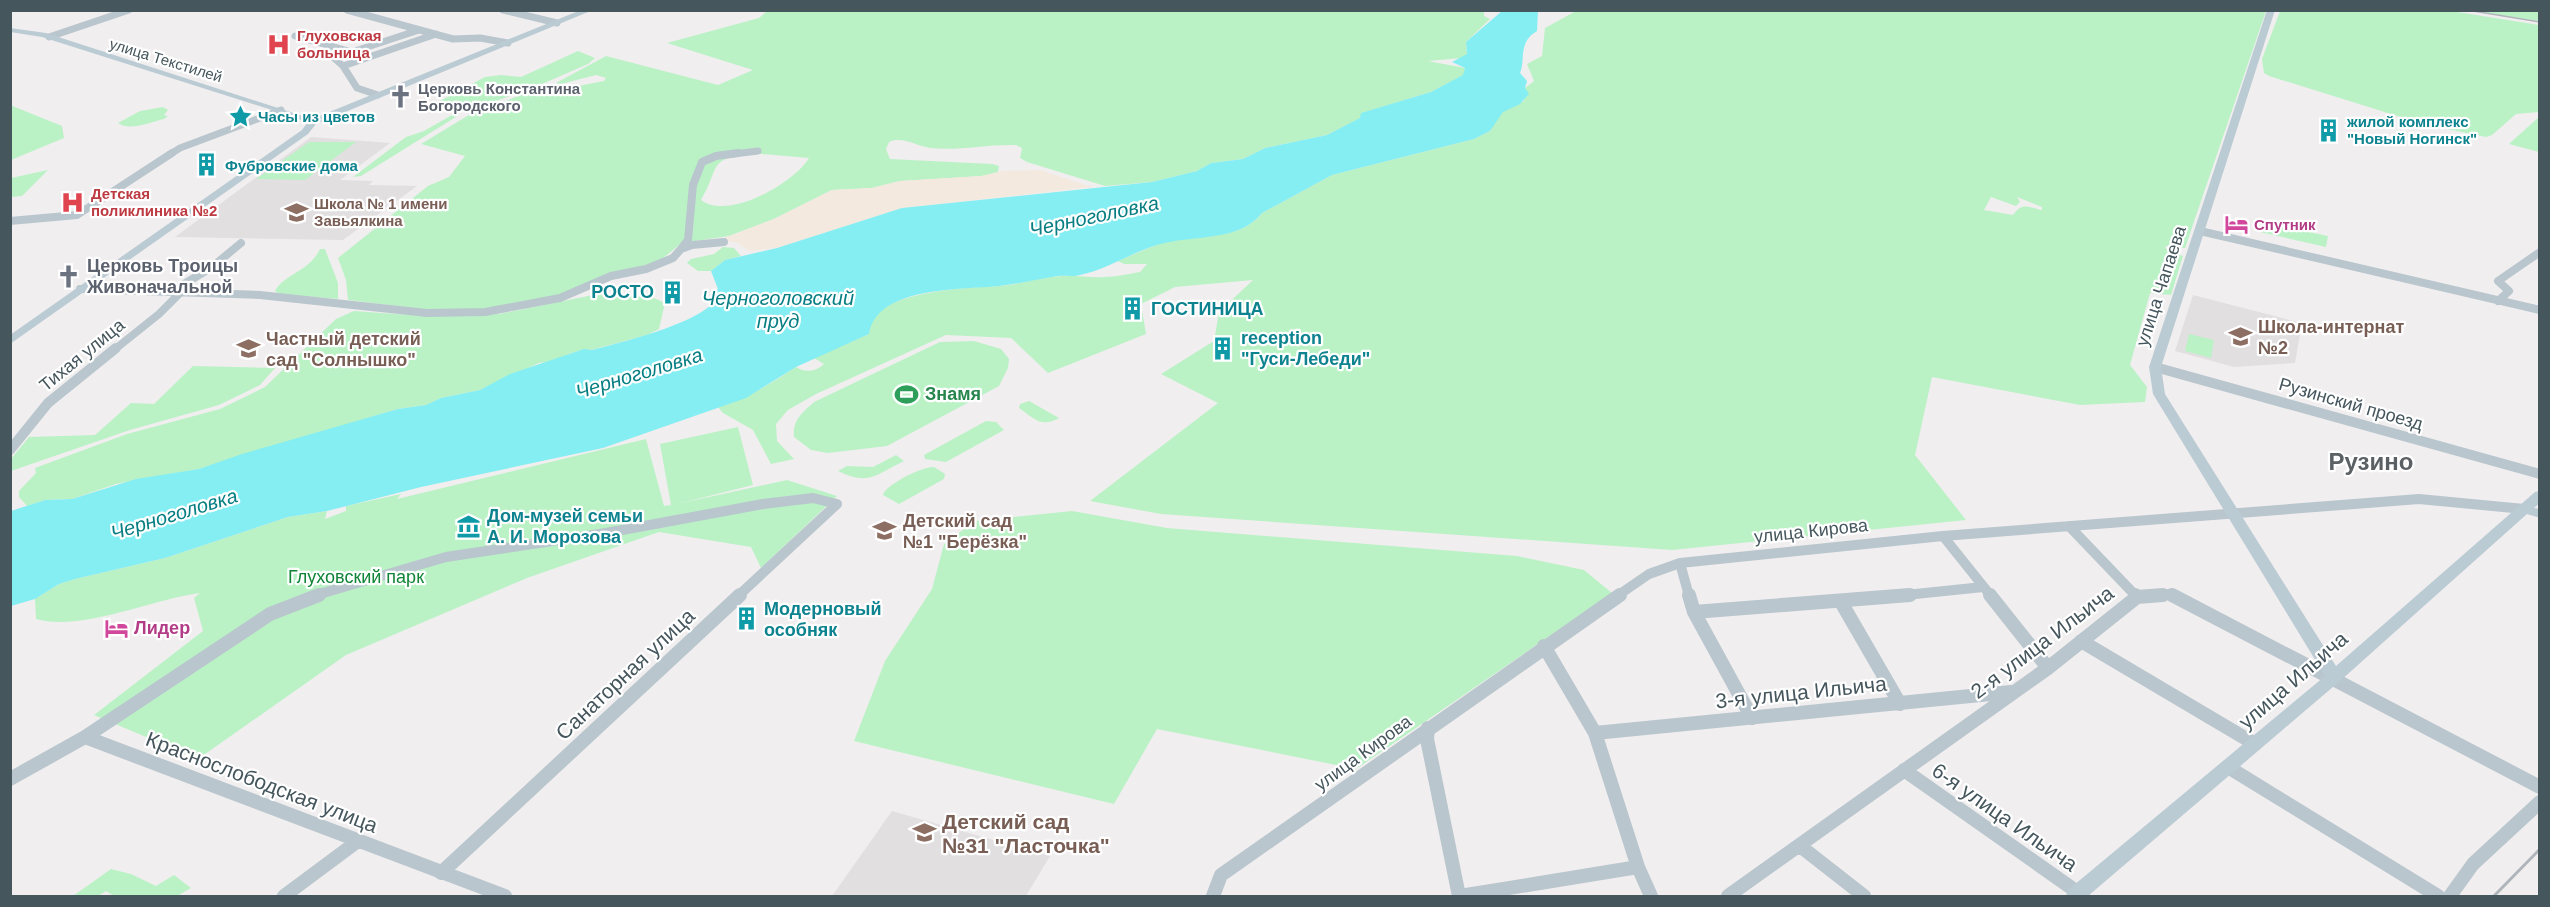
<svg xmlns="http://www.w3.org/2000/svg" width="2550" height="907" viewBox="0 0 2550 907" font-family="Arial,sans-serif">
	<rect width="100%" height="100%" fill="#f1eeef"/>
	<path fill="#e2dfe1" d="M311,137L390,143L340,180L373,181L369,185L417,186L343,240L175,237Z
		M2193,295L2302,323L2295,363L2234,367L2175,351Z
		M892,811L1050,856L1026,896H832Z"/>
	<path fill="#baf2c6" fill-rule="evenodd" d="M1484,10V16L1490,19L1466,42L1467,54L1462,58L1428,61L1465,68L1464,75L1431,92L1362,113L1361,118L1327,135L1265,148L1243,159L1211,163L1197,171L1152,182L1105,186L1027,162L1020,158L1022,148L1016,145C987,144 959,151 930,148C916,146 902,136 889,142L886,149L890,159L992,164L999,166L998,172L982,176L900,181L872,188L832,190L774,219L729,236L688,242L678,246L662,259L560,296L487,309L430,310L348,300L346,280L338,258L428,186L449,177L465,156L421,144L469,115L545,86L563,89L604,81L606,78L596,75L561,84L556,83L606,56L718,85L753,70L667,43L759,18L767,11ZM750,153L809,158C794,183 728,221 701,200C721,167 706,160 750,153Z
		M1576,11H2266L2185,248L2165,246L2167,250L2183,256L2171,295L2150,293L2130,365L2147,387L2145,402L2080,405L1932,377L1915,455L1966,520L1672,550L1161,514L1090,501L1218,403L1161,374L1214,341L1219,312L1253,280L1175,287L1141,304L1146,334L1048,373L1011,338L946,335L816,394L788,410L776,424L777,441L794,459L771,464L753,430L723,413L718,407C748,399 771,383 796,367C806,373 815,372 824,364L814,358L869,334C866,290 970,288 998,286C1019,285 1040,277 1062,276C1076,275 1090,278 1103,277C1116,277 1128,274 1140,272L1147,264H1124L1118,261C1133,255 1147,248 1162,243C1194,234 1240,242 1262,213L1332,175L1474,139L1490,131L1497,117L1508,107L1524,101L1525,88L1534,81L1527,64L1542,56L1545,28ZM1991,197L2016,206L2020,202L2017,197L2042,207V210C2028,207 2022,202 2013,215L1984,210Z
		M2280,11H2451L2539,25V112L2516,114L2492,135L2486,137L2423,124L2269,76L2264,73L2262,59Z
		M2474,11H2539V21Z
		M578,51L595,58L588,64L533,88L467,111H456L440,105V101L485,77L501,75L521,77Z
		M10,105L62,126L64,138L11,160Z
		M163,107L168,110L164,115L168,116L164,119C149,123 129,131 118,123L140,111Z
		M452,115H459L361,176L353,177L406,137L424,131Z
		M2539,117V152L2509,144L2510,143Z
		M309,142H356L305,180L256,179Z
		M48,170L22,196L11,197V178Z
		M2263,222L2328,236L2326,247L2260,232Z
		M723,247L734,248L741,256L725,260L711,271H698L687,263L691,259L714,254Z
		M320,249H325L338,283V299L279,294L275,291C285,273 308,273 320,249Z
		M603,293L654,298L665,303L659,329L647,335L591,350C573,348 557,363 539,363L480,390L441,398L426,405L398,409L199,469L116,484L72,499L45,500L27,506L19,497V491L36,473L35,468L127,434L220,409L265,387L336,319L354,311L424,316L499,314Z
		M2189,334L2214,340L2211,358L2185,351Z
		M974,341L1001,349L1009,359L1008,368L999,386L887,446L828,453L811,450L794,437C792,420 802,413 814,402L940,342Z
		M193,366L275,368L260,385L219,405L130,430L11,471V459L29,437L95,435L131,403L154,404Z
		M1029,401L1059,418C1041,428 1035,419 1019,408L1020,404Z
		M986,421L996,422L1004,430L946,462L925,459L924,455Z
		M738,427L753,485L681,503L787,480L837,496L761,568L751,547L659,532L527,578L346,655L198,759L94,715L203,631L194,598L200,593C152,599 81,632 36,619L35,599L59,584L75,579L165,558L288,517L327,511L325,519L346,511V506L401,494L397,499L646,439L664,506L671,505L660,444Z
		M896,455L904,461C875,475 869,486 838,471L847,466L873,467Z
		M934,467L945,474L944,479L899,504L883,495C885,485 923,466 934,467Z
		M1072,511L1167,528L1517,556L1584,570L1612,593L1356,769L1157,729L1114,804L854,741L885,661L932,589L944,544L975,521Z
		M111,869L131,874L156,886L174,875L191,888L177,896H114L106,891L98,896H73Z"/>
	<path fill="#f4e9de" d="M1040,170L1092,187L902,208L777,248L749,251L738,243L719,240L774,219L832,190L872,188L900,181L982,176L1002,171Z"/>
	<path fill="#84eef2" d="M1502,11H1538L1537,31C1517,43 1526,60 1520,73L1527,81L1525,88L1529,94L1520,104L1503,112L1490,131L1474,139L1332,175L1262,213C1240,241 1198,235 1165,243C1136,249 1110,269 1080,275C1073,277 1065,275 1058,276C1038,279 1019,284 999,286C961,290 877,286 869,334L796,367L746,398L603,448L421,487L327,511L288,517L165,558L75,579L59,584L35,599L11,606V511L45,500L72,499L136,479L199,469L242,454L398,409L426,405L441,398L480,390L510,374L584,349L592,350C618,343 713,321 719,293L714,291L718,289L711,271L725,260L777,248L902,208L1152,182L1197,171L1211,163L1243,159L1265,148L1327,135L1360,118L1361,113L1431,92L1463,75L1465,68L1452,62L1467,54L1466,42Z"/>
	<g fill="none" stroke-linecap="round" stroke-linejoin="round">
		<path stroke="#b9c6cd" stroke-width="7" d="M347,10L453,39L480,38L508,43
			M503,10L557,23
			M295,36L352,52L419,30
			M49,37L129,10
			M343,66L334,58L351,53
			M378,95L357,88L343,66L436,34
			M169,155L180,148L281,110
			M725,155L758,151"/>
		<path stroke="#b9c6cd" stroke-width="8" d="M10,221L77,215L172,153
			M2200,231L2540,310
			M681,249L688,240L693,185L702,162L716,156L738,153
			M80,289L260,295L427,313L485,312L560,298L611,276L646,269L673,258L681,249L692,245L724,242
			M171,292L212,267L241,243
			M2498,301L2509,291L2498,281L2540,252
			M114,350L159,314L181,292"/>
		<path stroke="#b9c6cd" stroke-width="10" d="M2155,367L2540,474
			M10,450L48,403L116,348
			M2069,526L2136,596
			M1943,536L1991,596
			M1680,563L1689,596
			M313,596L446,557L606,533L763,504L813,498L837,504
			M738,596L837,504
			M1617,596L1649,574L1680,563L1943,536L2419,499L2524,509
			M1896,596L1983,587
			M2146,596L2171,594L2175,596"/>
		<path stroke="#b9c6cd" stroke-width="14" d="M1689,595L1694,612L1752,718
			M1990,595L2048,668
			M2135,595L2137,597
			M2172,595L2540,787
			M1841,602L1900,704
			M1694,612L1910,595
			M2081,641L2255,744
			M1544,646L1595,733L1638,867L1651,896
			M1428,728L1427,739L1459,896
			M1595,733L2011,692
			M85,737L505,896
			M2228,767L2438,896
			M1904,770L2083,896
			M10,779L85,737L270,614L319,595
			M1800,846L1864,896
			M441,873L740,595
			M284,896L358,841
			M1213,896L1221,875L1620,595
			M1460,896L1638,867
			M1728,896L2048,668L2137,597L2163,595
			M2450,896L2473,864L2540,802"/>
		<path fill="#bbcbd4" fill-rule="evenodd" d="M581,10H593L316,124L308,134L10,344V335L302,130L307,123L294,117L42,37L10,32V28L46,33L312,119Z
			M2267,10H2275L2161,367L2165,394L2336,666L2535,492L2540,491V503L2534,508L2540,509V518L2527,514L2340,681L2088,896H2066L2068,890L2325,676L2153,394L2149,367Z"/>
		<path stroke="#b0b5ba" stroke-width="1.5" d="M2467,10L2540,22"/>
		<path stroke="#b0b5ba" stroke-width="3" d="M2494,896L2540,849"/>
	</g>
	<defs>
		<symbol id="hospital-bare" viewBox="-9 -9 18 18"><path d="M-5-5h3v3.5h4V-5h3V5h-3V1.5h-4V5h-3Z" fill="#e0444e" stroke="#fff" stroke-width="2.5" paint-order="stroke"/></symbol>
		<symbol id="church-bare" viewBox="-9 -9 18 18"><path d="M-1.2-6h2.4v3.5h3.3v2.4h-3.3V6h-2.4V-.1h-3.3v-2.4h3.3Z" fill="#6b7280" stroke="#fff" stroke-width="2.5" paint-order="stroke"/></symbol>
		<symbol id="sight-bare" viewBox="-9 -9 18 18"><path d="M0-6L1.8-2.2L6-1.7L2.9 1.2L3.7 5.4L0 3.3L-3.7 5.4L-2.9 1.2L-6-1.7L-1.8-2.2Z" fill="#0f9aa8" stroke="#fff" stroke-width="2.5" paint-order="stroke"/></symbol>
		<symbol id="building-bare" viewBox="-9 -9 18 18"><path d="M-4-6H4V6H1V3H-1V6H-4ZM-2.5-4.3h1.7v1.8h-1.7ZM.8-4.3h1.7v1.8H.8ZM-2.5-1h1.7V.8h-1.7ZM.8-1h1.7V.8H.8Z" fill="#0f9aa8" stroke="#fff" stroke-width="2.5" paint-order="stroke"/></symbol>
		<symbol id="school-bare" viewBox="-9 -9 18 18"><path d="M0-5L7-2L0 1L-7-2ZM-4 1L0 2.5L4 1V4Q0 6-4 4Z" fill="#8d6e63" stroke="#fff" stroke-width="2.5" paint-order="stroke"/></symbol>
		<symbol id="hotel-bare" viewBox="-9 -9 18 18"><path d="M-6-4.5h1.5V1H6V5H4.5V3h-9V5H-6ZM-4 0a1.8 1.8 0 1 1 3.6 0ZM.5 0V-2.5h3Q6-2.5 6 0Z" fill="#d1479c" stroke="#fff" stroke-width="2.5" paint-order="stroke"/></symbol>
		<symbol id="stadium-bare" viewBox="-9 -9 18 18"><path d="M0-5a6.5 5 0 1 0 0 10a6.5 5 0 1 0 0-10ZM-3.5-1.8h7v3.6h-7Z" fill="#2e9e5b" stroke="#fff" stroke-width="2.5" paint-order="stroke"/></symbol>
		<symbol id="museum-bare" viewBox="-9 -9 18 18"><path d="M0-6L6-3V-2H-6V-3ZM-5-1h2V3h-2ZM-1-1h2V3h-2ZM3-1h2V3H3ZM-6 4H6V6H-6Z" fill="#0f9aa8" stroke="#fff" stroke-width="2.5" paint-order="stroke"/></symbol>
	</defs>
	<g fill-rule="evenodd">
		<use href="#hospital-bare" x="262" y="28" width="33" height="33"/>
		<use href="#church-bare" x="384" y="80" width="33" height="33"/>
		<use href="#sight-bare" x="224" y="100" width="33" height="33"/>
		<use href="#building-bare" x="2312" y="114" width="33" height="33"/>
		<use href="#building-bare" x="190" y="148" width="33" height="33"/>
		<use href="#hospital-bare" x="56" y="186" width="33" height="33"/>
		<use href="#school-bare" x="280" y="196" width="33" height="33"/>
		<use href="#hotel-bare" x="2220" y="208" width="33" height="33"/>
		<use href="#church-bare" x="52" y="260" width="33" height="33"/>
		<use href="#building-bare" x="656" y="276" width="33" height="33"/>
		<use href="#building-bare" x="1116" y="292" width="33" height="33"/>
		<use href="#school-bare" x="2224" y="320" width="33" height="33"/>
		<use href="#building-bare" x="1206" y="332" width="33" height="33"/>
		<use href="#school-bare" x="232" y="332" width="33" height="33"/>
		<use href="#stadium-bare" x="890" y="378" width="33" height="33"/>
		<use href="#museum-bare" x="452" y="510" width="33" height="33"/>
		<use href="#school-bare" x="868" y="514" width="33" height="33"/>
		<use href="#building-bare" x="730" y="602" width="33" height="33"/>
		<use href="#hotel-bare" x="100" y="612" width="33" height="33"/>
		<use href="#school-bare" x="908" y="816" width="33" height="33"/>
	</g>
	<g text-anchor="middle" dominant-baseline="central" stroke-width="4.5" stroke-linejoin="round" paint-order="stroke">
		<g font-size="15" font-weight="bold" fill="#be3a42" stroke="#fff" text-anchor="start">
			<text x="297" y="35">Глуховская<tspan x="297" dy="17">больница</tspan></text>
			<text x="91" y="193">Детская<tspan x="91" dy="17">поликлиника №2</tspan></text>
		</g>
		<g font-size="15" fill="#45565d" stroke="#fff">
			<text transform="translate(166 60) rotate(17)">улица Текстилей</text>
		</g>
		<g font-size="15" font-weight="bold" fill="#5b616d" stroke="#fff" text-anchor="start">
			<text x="418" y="88">Церковь Константина<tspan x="418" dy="17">Богородского</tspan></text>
		</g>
		<g font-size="15" font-weight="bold" fill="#0d838f" stroke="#fff" text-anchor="start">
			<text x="258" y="116">Часы из цветов</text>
			<text x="2347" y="121">жилой комплекс<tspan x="2347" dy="17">"Новый Ногинск"</tspan></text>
			<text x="225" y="165">Фубровские дома</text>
		</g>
		<g font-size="15" font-weight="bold" fill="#785e54" stroke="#fff" text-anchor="start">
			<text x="314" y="203">Школа № 1 имени<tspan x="314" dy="17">Завьялкина</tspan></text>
		</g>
		<g font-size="15" font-weight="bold" fill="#b23c85" stroke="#fff" text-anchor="start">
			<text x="2254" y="224">Спутник</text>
		</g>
		<g font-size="18" font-weight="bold" fill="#5b616d" stroke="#fff" text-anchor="start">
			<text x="87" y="266">Церковь Троицы<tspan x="87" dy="21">Живоначальной</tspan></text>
		</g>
		<g font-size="18" fill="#45565d" stroke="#fff">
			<text transform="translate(2161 286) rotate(-72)">улица Чапаева</text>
			<text transform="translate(82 355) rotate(-39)">Тихая улица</text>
			<text transform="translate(2351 404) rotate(16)">Рузинский проезд</text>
			<text transform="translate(1811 531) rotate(-6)">улица Кирова</text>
			<text transform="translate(1363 753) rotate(-36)">улица Кирова</text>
		</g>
		<g font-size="18" font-weight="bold" fill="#0d838f" stroke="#fff" text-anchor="start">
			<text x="654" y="292" text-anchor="end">РОСТО</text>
			<text x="1151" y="309">ГОСТИНИЦА</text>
			<text x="1241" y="338">reception<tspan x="1241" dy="21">"Гуси-Лебеди"</tspan></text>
			<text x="487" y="516">Дом-музей семьи<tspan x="487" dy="21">А. И. Морозова</tspan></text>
			<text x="764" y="609">Модерновый<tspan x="764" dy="21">особняк</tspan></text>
		</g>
		<g font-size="18" font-weight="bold" fill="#785e54" stroke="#fff" text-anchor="start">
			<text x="2258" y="327">Школа-интернат<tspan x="2258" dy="21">№2</tspan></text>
			<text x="266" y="339">Частный детский<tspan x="266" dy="21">сад "Солнышко"</tspan></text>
			<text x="903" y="521">Детский сад<tspan x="903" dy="21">№1 "Берёзка"</tspan></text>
		</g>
		<g font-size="18" font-weight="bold" fill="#27864d" stroke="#fff" text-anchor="start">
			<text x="925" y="394">Знамя</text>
		</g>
		<g font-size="18" fill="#108437" stroke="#fff">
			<text x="356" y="577">Глуховский парк</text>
		</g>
		<g font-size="18" font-weight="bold" fill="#b23c85" stroke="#fff" text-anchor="start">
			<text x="134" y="628">Лидер</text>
		</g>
		<g font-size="20" font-style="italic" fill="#067e82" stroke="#fff">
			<text transform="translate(1094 216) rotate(-12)">Черноголовка</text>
			<text x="778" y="298">Черноголовский<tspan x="778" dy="23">пруд</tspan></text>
			<text transform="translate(639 373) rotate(-17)">Черноголовка</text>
			<text transform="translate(174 514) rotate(-17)">Черноголовка</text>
		</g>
		<g font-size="21" fill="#45565d" stroke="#fff">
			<text transform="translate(2042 642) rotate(-37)">2-я улица Ильича</text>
			<text transform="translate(625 674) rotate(-43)">Санаторная улица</text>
			<text transform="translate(2293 680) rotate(-41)">улица Ильича</text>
			<text transform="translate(1801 692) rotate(-6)">3-я улица Ильича</text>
			<text transform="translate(262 782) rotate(21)">Краснослободская улица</text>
			<text transform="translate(2005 817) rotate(35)">6-я улица Ильича</text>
		</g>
		<g font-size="21" font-weight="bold" fill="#785e54" stroke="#fff" text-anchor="start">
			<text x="942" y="821">Детский сад<tspan x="942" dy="24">№31 "Ласточка"</tspan></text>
		</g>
		<g font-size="24" font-weight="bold" fill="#5b6064" stroke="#fff">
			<text x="2371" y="461">Рузино</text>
		</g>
	</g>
	<rect width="2550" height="907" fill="none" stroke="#45565d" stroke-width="24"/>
</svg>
